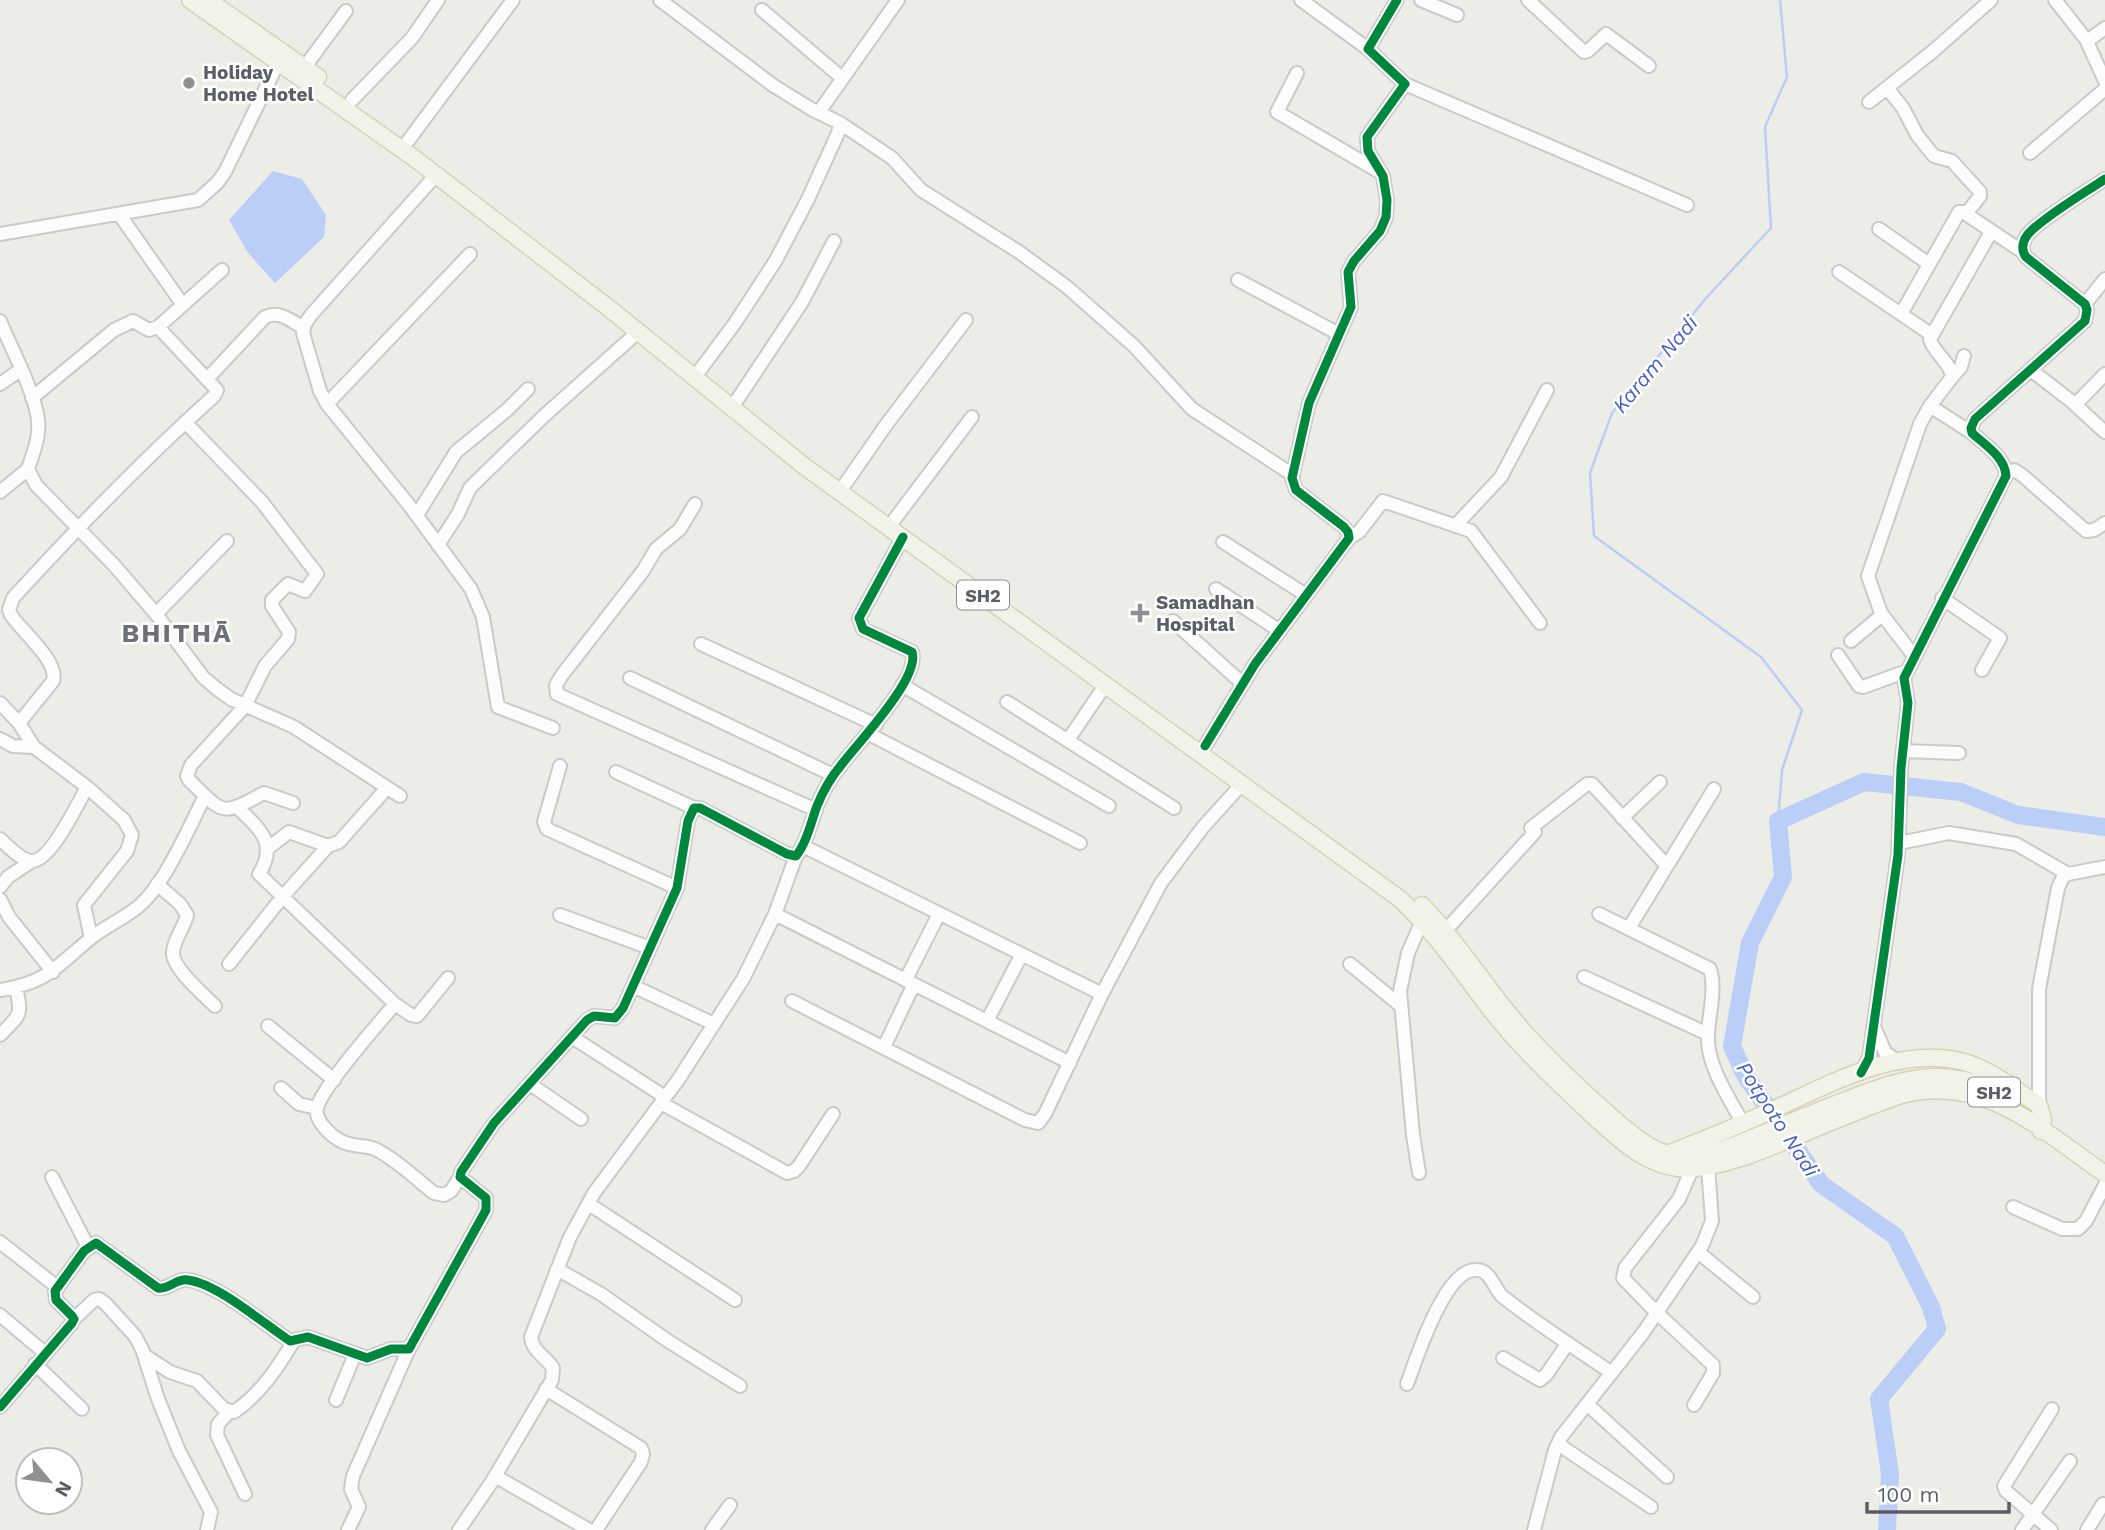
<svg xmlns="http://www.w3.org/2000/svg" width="2105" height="1530" viewBox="0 0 2105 1530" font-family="'Work Sans',sans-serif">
	<rect width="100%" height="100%" fill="#ecede7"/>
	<path fill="#bbcef7" d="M273,171L302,179L326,215L324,237L275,283L248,253L229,220Z"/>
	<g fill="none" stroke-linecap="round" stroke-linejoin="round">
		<path stroke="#bbcef7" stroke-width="2.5" d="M1778,821L1782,770L1802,710L1761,657L1594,536L1590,473L1612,413L1707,297L1771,228L1765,127L1787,77L1780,0"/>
		<path stroke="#bbcef7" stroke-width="18" d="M1887,1530L1890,1474L1879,1399L1937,1329L1931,1307L1895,1236L1821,1184L1745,1075L1732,1046L1750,943L1783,877L1778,821L1864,782L1961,792L2018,815L2105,827"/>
		<defs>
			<path id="minor" d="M660,0L774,86L813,110L840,123L838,133L808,199L776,260L735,323L700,370
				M1301,0L1368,49
				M1421,0L1457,15
				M1528,0L1584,52L1588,51L1606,34L1649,66
				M2055,0L2088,42
				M762,10L842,78
				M2105,28L2090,39L2088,44L2105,81
				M304,68L346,11
				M1297,73L1277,112L1378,171
				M1405,84L1687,205
				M1887,88L1903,108L1917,135L1934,156L1952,161L1980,192V196L1966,214
				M352,100L412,38L438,0
				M1869,102L1932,52L1991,0
				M819,112L898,0
				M840,123L892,158L921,190L1019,252L1067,287L1134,346L1192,409L1293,475
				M408,141L513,0
				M2030,153L2105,89
				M436,175L311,315L305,324L303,333L320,391L327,404L409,505L471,589L483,617L498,707L553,728
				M119,214L183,305
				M1879,229L1929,264
				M0,234L198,200L217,183L225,172L278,63
				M1839,272L1932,335
				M1238,280L1339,334
				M2085,304L2105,279
				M1901,314L1959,212H1963L2023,252
				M0,321C11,348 35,392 38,420C40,438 33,453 28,469
				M158,327L222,270
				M2031,370L2071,401L2105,432
				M1952,377L1961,367L1964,356
				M208,378L265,317C279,310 291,321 304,328
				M0,384L20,370
				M737,400L802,302L834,241
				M327,404L470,254
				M2075,405L2105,374
				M1930,406L1972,433
				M185,422L262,502L317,574L305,591L288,584L272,600V606L289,632L288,639L265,666L245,706L191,765L187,776L189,780C224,814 220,817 264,793L293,803
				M28,469L36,485L114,565L156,614L203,677L217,689L231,699L294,727L400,796
				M2006,473L2014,470L2022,475L2086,531L2094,530L2105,523
				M845,484L886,425L966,320
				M0,492L28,469
				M695,504L680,529L656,549L643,571L562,675L556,685L557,694L816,810
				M417,515L456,452L507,410L528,389
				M894,520L972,417
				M1455,526L1501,477L1547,390
				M1349,538L1359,532L1383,501L1471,531L1540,623
				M1223,542L1306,595
				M438,545L458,514L470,488L477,481L545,415L638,332
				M1216,589L1280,631
				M1942,598L2000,638L1982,670
				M156,614L227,541
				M1173,621L1243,684
				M1851,641L1882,615
				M701,644L876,725
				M1838,655L1859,686L1863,687L1907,671
				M1914,656L1881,613L1868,576L1920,424L1930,406L1952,377C1951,362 1933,353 1930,339L1991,232
				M630,678L833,775
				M902,685L1109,806
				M1007,702L1174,808
				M0,703L19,723L34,747L87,787L124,820L132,835L127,851L84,905L91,938
				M19,723L53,681C59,661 22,632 11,615L9,610L13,598C77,528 144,459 214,396L217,390L158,327L149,330L133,321L114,330L32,398
				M869,734L1080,843
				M0,739L13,746L34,747
				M1068,740L1106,684
				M1205,746L1255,664L1349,538L1348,532L1344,527L1296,490L1292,478L1309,403L1351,307L1348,272L1354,261L1380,231L1386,217L1387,200L1383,176L1368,151L1367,137L1405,84L1368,49L1397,0
				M1903,751L1959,753
				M560,766L544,822L547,829L677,888
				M616,772L694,808
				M238,808C260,829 278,844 259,874L395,1004L411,1015L417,1016L448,978
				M1622,818L1660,782
				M1531,828L1587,784H1592L1667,866
				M0,839C8,846 21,861 32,861C51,861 78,803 87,787
				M1899,843L1949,833L2016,844L2068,874
				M803,846L1102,994
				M267,849L289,832L328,846L339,842L387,788
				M157,884L180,904L187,915C184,928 174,939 173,952C171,967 204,995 215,1006
				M0,887L8,877L32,861
				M0,899L9,917L53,972
				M775,914L1070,1063
				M1599,914L1710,969C1717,992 1707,1018 1708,1041C1709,1069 1730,1099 1743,1124
				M560,915L650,948
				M1629,928L1714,789
				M1445,931L1535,832
				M229,964L284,895L328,846
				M1350,964L1401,1006
				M1584,977L1708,1034
				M906,979L939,914
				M633,986L714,1024
				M0,990C47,983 56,967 91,938C106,926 125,918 139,906C165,884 189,827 205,796
				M792,1001L1025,1120L1038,1123L1045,1114L1102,994L1161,883L1203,827L1242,784
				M395,1004C379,1023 321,1088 317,1108C314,1120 331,1136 341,1141C353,1148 367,1144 377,1150C398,1161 416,1179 434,1193L444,1195L451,1191L460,1177
				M987,1021L1022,954
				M268,1026L334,1080
				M1875,1029L1885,1052L1897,1061
				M0,1035C21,1014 22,1016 16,987
				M572,1037L665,1097
				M884,1047L914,984
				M1861,1073L1869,1058L1898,855L1901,768L1908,703L1904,678L2006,476C2005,457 1985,445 1972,433L1971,428L1975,419L2085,321L2087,310L2085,304L2026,257C2020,249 2023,239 2030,232C2047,215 2084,193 2105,179
				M530,1084L581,1119
				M281,1088L299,1104L317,1108
				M661,1103L787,1173L794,1171L799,1166L833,1114
				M2039,1105V989L2058,888L2063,877L2068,874L2105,867
				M1692,1169L1679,1199L1625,1268L1623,1278L1657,1313L1713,1365V1373L1694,1405
				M1419,1173L1413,1135L1400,991L1408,953L1422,921
				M52,1177L88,1247
				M589,1204L735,1300
				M2013,1207L2062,1229H2078L2086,1221L2105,1185
				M0,1242L57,1287
				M1698,1252L1753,1297
				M557,1269L601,1294L668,1341L740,1386
				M0,1315L45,1353
				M74,1319L94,1300L99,1299L105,1303L135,1336L142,1349L158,1399L179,1451L211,1512L207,1530
				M144,1355L170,1372L197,1381L224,1409L234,1412C260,1394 277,1369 293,1342
				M1503,1358L1540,1380L1546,1375L1568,1343
				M35,1364L82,1409
				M1407,1384C1416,1360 1445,1267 1477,1270C1490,1270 1494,1288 1502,1296C1537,1324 1575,1348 1612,1373
				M546,1389L641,1448L643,1454L641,1462L596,1530
				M336,1400L355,1354
				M1587,1404L1667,1477
				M0,1407L72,1323L74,1319L72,1316L56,1300L55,1291L84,1251L96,1243L158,1288C169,1290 176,1278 188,1280C218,1284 264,1324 290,1341L308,1337L367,1358L391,1349H409L486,1210V1198L460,1177L461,1172L494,1123L587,1020L594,1016L615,1018L623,1008L677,888L688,821L694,808H700L787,854L796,856C807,842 811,822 817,806C823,791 831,777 842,764C857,744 921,677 912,652L863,629L859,618L903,537
				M229,1412L218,1424L217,1435L245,1494
				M1558,1444L1651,1507
				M495,1476L589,1530
				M348,1530L359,1507L351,1489L353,1476L409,1349
				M459,1530L491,1483L552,1380L553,1368C546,1357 532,1351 531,1337L570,1237L594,1193L678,1080L743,979L775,914L796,856
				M712,1530L730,1505
				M1534,1530L1555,1450L1561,1437L1643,1333L1702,1246L1712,1221L1708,1167
				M2022,1530L2070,1461
				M2051,1530L2006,1491L2004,1486L2052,1409
				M2087,1530L2103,1504"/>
			<path id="major" d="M190,0L414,158L610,309L804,466L1400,899C1435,932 1462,972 1491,1010C1520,1047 1553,1078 1587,1110C1617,1138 1651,1173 1695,1168C1729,1165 1761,1151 1792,1138C1828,1123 1864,1108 1901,1095C1984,1073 2041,1130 2105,1174
				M208,0L318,77
				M1422,905C1454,938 1479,977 1508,1013C1534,1046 1566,1076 1597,1104C1614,1119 1631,1136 1651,1147C1687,1167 1722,1151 1757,1136C1781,1126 1806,1116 1831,1106C1880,1087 1932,1063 1984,1087
				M1670,1153C1703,1140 1736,1127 1768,1112C1827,1086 1894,1046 1960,1061C1988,1067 2015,1090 2039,1105L2043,1120L2041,1131"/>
		</defs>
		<use href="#minor" stroke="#c9cac9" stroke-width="16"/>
		<use href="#major" stroke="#d4d4b5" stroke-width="19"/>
		<use href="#minor" stroke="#fcfcfb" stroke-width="12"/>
		<use href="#major" stroke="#f2f3e8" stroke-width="16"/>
		<defs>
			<path id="cycleway" d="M1205,746L1255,664L1349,538L1348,532L1344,527L1296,490L1292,478L1309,403L1351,307L1348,272L1354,261L1380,231L1386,217L1387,200L1383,176L1368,151L1367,137L1405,84L1368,49L1397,0
				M1861,1073L1869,1058L1898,855L1901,768L1908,703L1904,678L2006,476C2005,457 1985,445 1972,433L1971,428L1975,419L2085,321L2087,310L2085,304L2026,257C2020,249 2023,239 2030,232C2047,215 2084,193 2105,179
				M0,1407L72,1323L74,1319L72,1316L56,1300L55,1291L84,1251L96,1243L158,1288C169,1290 176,1278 188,1280C218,1284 264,1324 290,1341L308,1337L367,1358L391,1349H409L486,1210V1198L460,1177L461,1172L494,1123L587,1020L594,1016L615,1018L623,1008L677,888L688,821L694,808H700L787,854L796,856C807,842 811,822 817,806C823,791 831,777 842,764C857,744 921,677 912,652L863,629L859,618L903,537"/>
		</defs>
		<use href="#cycleway" stroke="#fff" stroke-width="13"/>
		<use href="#cycleway" stroke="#00873e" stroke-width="9"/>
	</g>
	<g fill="#8e9092" stroke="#fff" stroke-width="2.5">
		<circle cx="189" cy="83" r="7"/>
		<path d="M1136.5 602.5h7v7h7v7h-7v7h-7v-7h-7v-7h7z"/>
	</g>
	<g text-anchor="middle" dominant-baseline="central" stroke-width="5" stroke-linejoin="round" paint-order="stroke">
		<g fill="#fff" stroke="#8d8e93" stroke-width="2">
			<rect x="957" y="580.5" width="52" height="29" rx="5"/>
			<rect x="1968" y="1077.5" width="52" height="29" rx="5"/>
		</g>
		<g font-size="18" font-weight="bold" fill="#5c5e65">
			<text x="983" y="595">SH2</text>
			<text x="1994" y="1092">SH2</text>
		</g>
		<g font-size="19" font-weight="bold" fill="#5c5e65" stroke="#fff" text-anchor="start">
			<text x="203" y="72">Holiday<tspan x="203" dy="22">Home Hotel</tspan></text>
			<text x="1156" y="602">Samadhan<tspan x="1156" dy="22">Hospital</tspan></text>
		</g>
		<g font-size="21" font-style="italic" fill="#4762c2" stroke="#fff">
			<text transform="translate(1655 364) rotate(-50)">Karam Nadi</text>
			<text transform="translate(1778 1119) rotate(57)">Potpoto Nadi</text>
		</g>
		<g font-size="26" font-weight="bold" letter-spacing="2" fill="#6d7077" stroke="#fff">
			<text x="177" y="633">BHITHĀ</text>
		</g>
	</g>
	<g transform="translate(49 1481) rotate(119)"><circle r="33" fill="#ffffff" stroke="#bebfc1" stroke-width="2"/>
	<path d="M0-5L12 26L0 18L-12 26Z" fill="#8e9092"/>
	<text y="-10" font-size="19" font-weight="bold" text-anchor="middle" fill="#5c5e65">N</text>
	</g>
	<path d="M1867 1502v10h142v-10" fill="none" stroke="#5c5e65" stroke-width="3.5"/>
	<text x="1878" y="1502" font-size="21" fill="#5c5e65" stroke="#ffffff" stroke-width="5" paint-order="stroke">100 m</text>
</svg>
